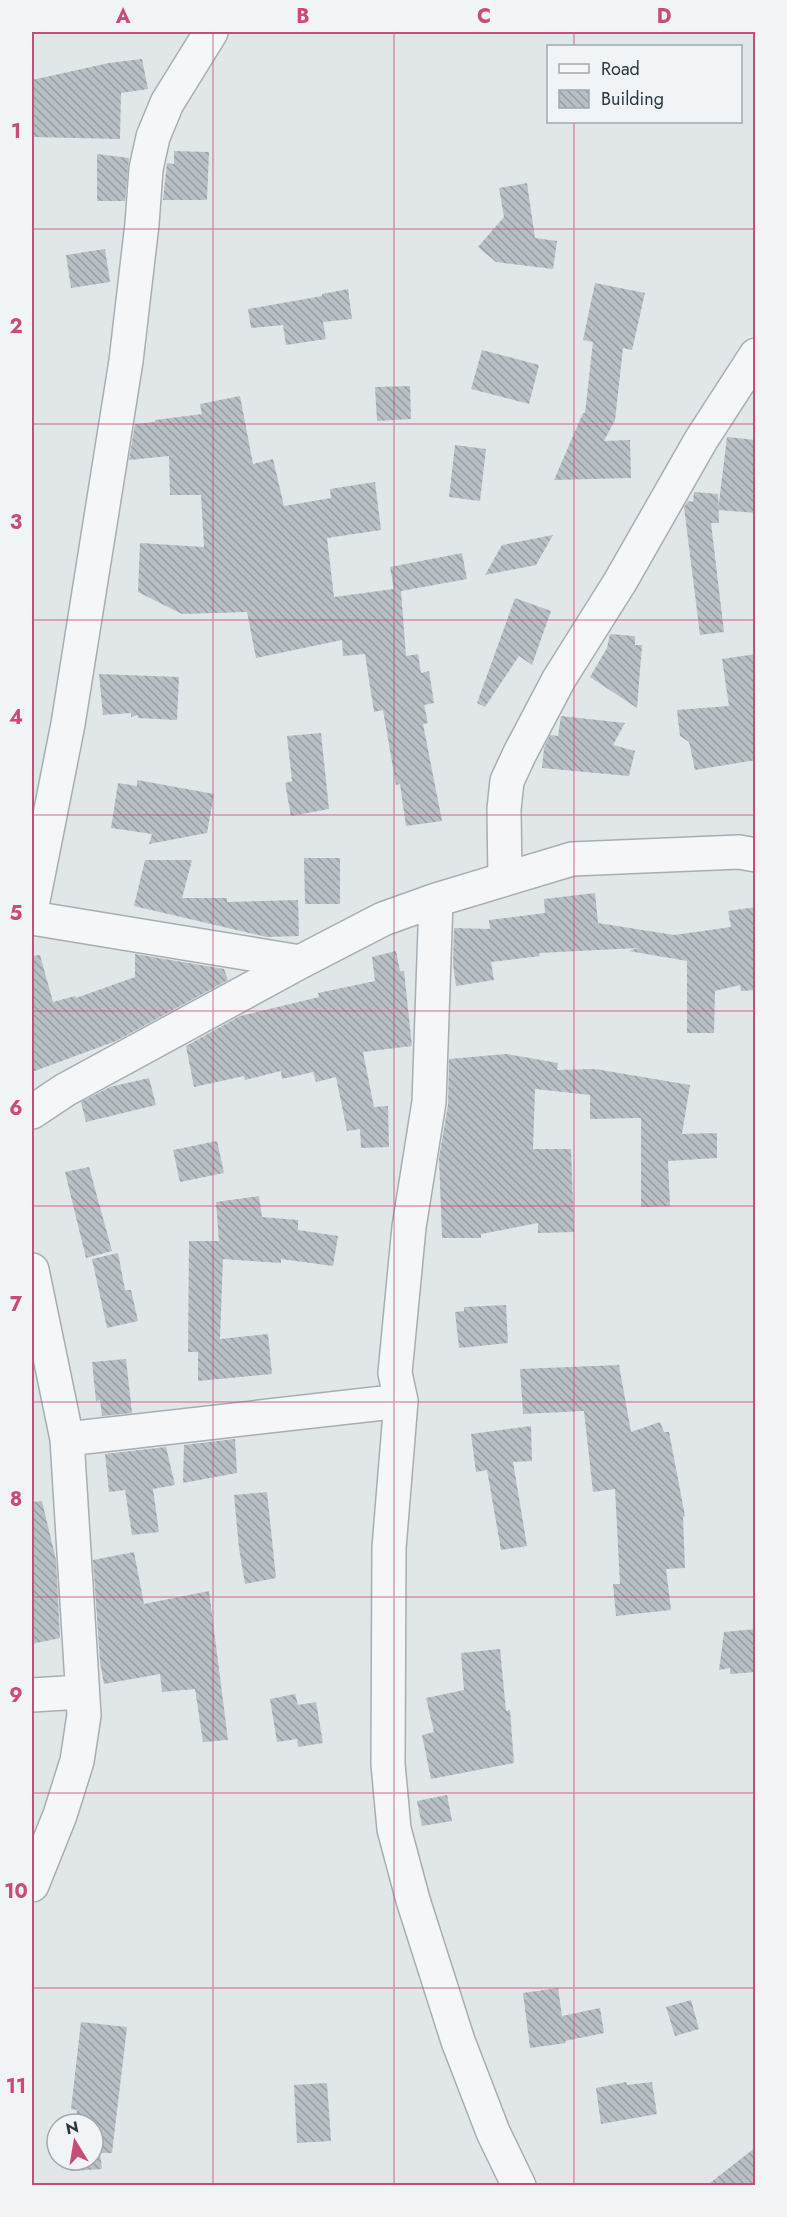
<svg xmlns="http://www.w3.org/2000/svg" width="787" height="2217" viewBox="0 0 787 2217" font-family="Jost,sans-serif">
	<defs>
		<pattern id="building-back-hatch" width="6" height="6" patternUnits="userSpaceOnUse" patternTransform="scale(1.5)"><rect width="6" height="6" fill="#b8c0c6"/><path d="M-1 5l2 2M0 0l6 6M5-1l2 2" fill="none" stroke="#969da2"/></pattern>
	</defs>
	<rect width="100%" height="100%" fill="#e1e6e9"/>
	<path fill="url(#building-back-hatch)" d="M142,59L148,89L121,93L120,139L32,137V80L109,63Z
		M174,151L209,152L207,200H163L167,163L174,164Z
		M97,154L129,158L125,201H97Z
		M527,183L535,238L557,241L553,269L496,262L478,247L504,217L499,188Z
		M105,249L110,282L71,288L66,255Z
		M595,283L645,293L632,350L623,348L615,420L604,441L630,440L631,478L554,480L583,413H585L593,342L583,340Z
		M348,289L352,319L323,322L326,339L286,345L283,325L251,328L248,309L322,296V294Z
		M482,350L539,365L529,404L471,389Z
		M410,386L411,419L377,421L375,387Z
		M240,396L253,464L273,459L284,506L331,498L330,489L375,482L381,530L327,538L334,597L394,589L390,567L462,553L467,579L401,591L406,656L418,654L421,673L429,671L434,703L424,705L428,723L423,724L442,821L406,826L400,784L396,785L383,710L374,712L365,654L343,656L342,640L256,658L247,612L182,614L138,592L140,543L204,547L201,495H170L169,456L129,460L135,424L155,422V420L202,414L200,404Z
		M727,437L756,440V513L718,510Z
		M455,445L486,449L480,501L449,497Z
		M694,492L718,494L719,523H711L724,632L700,635L684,507L688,501L693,502Z
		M553,535L536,565L485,575L502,545Z
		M515,598L551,611L532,665L519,656L485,707L477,703Z
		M610,634L635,636V645H642L637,708L590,677L607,648Z
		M756,654V760L695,770L689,742L680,736L677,710L729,706L722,659Z
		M99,674L179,677L177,720L138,718V715L131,717V713L103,715Z
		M561,716L625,723L613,745L635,751L629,776L542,768L544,748L550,735L558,736Z
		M321,733L329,809L291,816L285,783L292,781L287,736Z
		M137,780L214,794L207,833L149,844L152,834L111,828L118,783L137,786Z
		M304,858H340V904H305Z
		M145,860H192L182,898H227V902L298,900L299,936L267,937L134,906Z
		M595,893L598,923L674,935L731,927L728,911L756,907V990L741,991L740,985L715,991L714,1033H687V961L629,951L638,948L539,953L540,956L491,962L494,980L456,986L453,964L454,928L490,929L489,920L545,913L544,899Z
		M396,951L400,971H404L412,1046L363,1052L374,1107L388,1106L389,1147L361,1148L360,1129L347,1131L336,1077L316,1082L313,1072L282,1079L281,1071L245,1080L244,1076L194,1087L186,1046L240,1016L319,997L318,993L375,981L372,957Z
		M135,954L224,969L228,980L116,1041L32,1072V956L40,955L53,1002L75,996L76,998L135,977Z
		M506,1054L558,1063L557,1070L595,1069L690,1085L682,1134L717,1133V1158L668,1161L670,1206L641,1207V1118L590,1119V1095L535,1089L533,1149H571L574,1232L538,1233V1223L481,1234V1238H442L439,1158L448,1105L449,1059Z
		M149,1078L156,1105L86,1122L81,1102L110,1087Z
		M217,1141L224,1173L180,1182L173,1150Z
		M89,1167L112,1251L86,1258L65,1172Z
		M259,1196L262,1217L298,1220V1230L338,1236L333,1266L281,1259V1263L223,1259L220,1339L268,1334L272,1374L198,1381V1352H188L189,1241H219L216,1202Z
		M118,1253L125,1290H131L138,1321L107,1328L92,1259Z
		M506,1305L508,1343L459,1348L455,1312L464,1311V1307Z
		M126,1359L132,1413L102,1416L100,1400L96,1401L92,1362Z
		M619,1365L631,1432L660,1422L664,1432H669L685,1516L683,1517L685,1568L666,1569L671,1610L616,1616L613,1584H620L615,1489L593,1492L584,1411L523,1414L520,1369Z
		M531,1426L532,1461L513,1462L527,1546L501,1550L487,1470L476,1472L471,1434Z
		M235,1439L237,1473L183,1483L184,1445Z
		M166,1447L175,1485L153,1489L159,1532L132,1535L125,1490L109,1492L105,1454Z
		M267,1492L276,1578L245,1584L239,1548L234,1495Z
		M42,1501L56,1560L60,1638L32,1644V1502Z
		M134,1552L144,1604L209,1591L228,1740L203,1742L195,1689L162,1692L160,1674L104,1684L100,1662L93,1560Z
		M756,1629V1672L730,1674V1668L719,1670L724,1632Z
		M500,1649L506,1711L510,1710L514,1763L431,1779L422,1735L434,1732L426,1698L464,1690L461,1653Z
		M295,1694L298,1705L316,1702L323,1743L298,1747L297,1739L277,1742L270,1699Z
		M447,1795L452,1821L422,1826L417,1801Z
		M558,1988L562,2016L600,2008L604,2033L565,2041L566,2043L530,2048L523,1993Z
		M691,2000L699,2029L675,2036L666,2007Z
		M81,2022L127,2027L112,2153H100L102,2169L70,2171L71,2160H93V2124H75L77,2110L71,2109Z
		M626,2082L627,2085L652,2082L657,2114L601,2124L596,2088Z
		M327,2083L331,2141L297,2143L294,2085Z
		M756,2147V2186H706Z"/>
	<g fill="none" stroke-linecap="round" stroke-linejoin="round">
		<defs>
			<path id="minor" d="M505,879L504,809L507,781L520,753L559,679L620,582L701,440L756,355
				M436,900L429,1102L409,1227L395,1373L401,1401L389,1548L388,1764L394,1829L413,1900L458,2041L493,2132L519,2186
				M32,906L68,724L126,361L142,224L146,169L153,137L167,103L211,32
				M32,918L300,962
				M32,1112L65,1090L300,962L383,919L436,900L572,859L739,852L756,855
				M32,1270L67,1439L84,1715L77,1761L60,1815L32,1885
				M67,1439L401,1401
				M32,1695L82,1692"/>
		</defs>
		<use href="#minor" stroke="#a6aeb3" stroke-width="36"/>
		<use href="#minor" stroke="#f4f6f8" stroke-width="33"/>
	</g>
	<path fill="none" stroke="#ca4a78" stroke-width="1.5" stroke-opacity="0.55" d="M213,32V2186M394,32V2186M574,32V46M574,122V2186M32,229H756M32,424H756M32,620H756M32,815H756M32,1011H756M32,1206H756M32,1402H756M32,1597H756M32,1793H756M32,1988H756"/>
	<rect width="787" height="2217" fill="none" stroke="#f1f4f7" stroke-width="66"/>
	<rect x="547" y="45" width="195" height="78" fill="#f1f4f7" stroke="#a1a8ae" stroke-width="1.5"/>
	<rect x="559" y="64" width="30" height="9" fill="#f4f6f8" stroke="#a1a8ae" stroke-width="1.5"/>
	<text x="601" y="75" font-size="18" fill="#2a3741">Road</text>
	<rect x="559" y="90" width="30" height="18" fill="url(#building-back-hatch)" stroke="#a1a8ae" stroke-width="1.5"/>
	<text x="601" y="105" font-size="18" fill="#2a3741">Building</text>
	<g transform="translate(75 2142) rotate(349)"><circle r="28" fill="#f1f4f7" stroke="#a1a8ae" stroke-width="1.5"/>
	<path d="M0-4.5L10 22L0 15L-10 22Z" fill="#ca4a78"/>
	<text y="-9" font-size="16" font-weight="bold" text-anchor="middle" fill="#2a3741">N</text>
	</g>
	<rect x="33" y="33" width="721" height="2151" fill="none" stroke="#ca4a78" stroke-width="2"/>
	<g font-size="20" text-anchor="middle" font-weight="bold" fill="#ca4a78">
		<text x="123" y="23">A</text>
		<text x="303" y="23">B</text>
		<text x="484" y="23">C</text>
		<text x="664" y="23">D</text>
		<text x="16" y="138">1</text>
		<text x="16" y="333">2</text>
		<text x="16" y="529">3</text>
		<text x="16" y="724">4</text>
		<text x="16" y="920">5</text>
		<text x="16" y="1115">6</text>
		<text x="16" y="1311">7</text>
		<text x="16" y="1506">8</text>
		<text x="16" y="1702">9</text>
		<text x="16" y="1898">10</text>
		<text x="16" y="2093">11</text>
	</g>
</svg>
